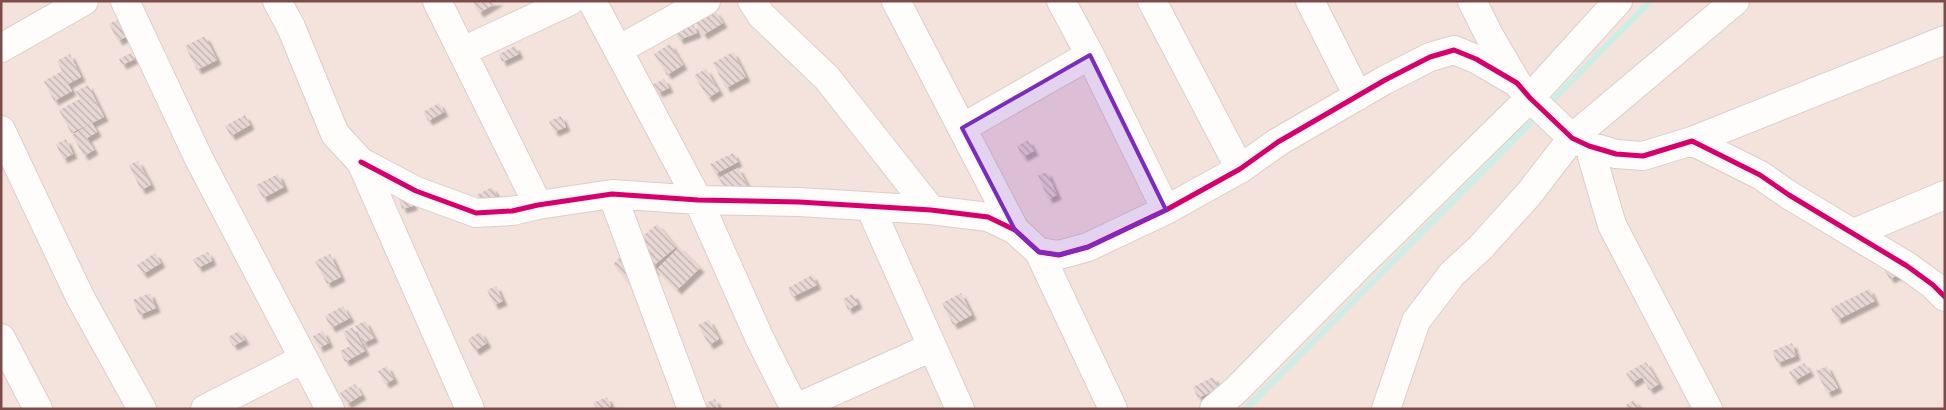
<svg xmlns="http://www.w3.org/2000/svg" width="1946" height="410" viewBox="0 0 1946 410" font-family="'Source Sans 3',sans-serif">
	<defs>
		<pattern id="building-back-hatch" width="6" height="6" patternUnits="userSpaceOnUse" patternTransform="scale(1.25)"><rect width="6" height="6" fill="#e7d7d4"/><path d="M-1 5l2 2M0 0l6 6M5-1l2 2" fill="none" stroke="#c0b1ae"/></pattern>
		<filter id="shadow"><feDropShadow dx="4.5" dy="4.5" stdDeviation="1" flood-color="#0004"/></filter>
	</defs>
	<rect width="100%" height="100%" fill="#faf1ed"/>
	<path fill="#f4e3dc" d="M1,1H1945V409H1Z"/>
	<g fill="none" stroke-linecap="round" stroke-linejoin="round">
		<path stroke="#cceee7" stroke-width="6" d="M1546,107L1651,1
			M1246,409L1538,116"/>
	</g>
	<path fill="url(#building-back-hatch)" filter="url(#shadow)" d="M472,1H499L479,13Z
		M715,11L723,23L703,35L696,23Z
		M127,15L136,32L118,41L109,24Z
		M693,24L697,33L679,40L676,32Z
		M205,36L217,60L197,70L185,46Z
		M670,44L683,65L667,75L654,54Z
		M515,46L519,54L502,62L499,54Z
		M733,52L746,77L726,88L713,63Z
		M131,53L134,59L122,65L119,59Z
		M70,54L81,77L68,84L72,91L54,101L44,81L62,71L57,61Z
		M706,69L719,91L708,98L694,75Z
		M664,79L669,88L658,93L653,84Z
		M88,85L104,117L71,133L59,110L80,99L76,91Z
		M439,103L444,112L428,121L423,112Z
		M245,115L250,125L231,136L225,126Z
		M561,116L566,127L554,132L549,121Z
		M92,123L97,132L87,138L94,150L84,156L72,135Z
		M66,139L73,154L63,159L56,144Z
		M1028,140L1034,151L1023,157L1017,146Z
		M733,153L738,162L715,174L710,164Z
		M138,161L151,185L141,190L129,165Z
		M738,168L751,192L731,202L719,178Z
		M1047,172L1057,195L1048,199L1038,175Z
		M278,174L284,187L263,198L256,185Z
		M492,187L497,196L481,204L477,195Z
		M408,190L413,206L402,209L397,193Z
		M657,224L676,247L653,266L635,243Z
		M634,245L655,270L634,288L613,264Z
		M679,247L700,268L677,290L657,269Z
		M208,252L212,261L198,268L193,259Z
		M155,253L161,263L143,274L137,265Z
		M330,254L341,277L327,284L315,261Z
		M1902,257L1909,269L1890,279L1883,268Z
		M812,275L817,285L792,297L788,288Z
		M496,286L503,301L494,305L487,290Z
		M1869,289L1875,301L1837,320L1831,308Z
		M150,293L156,308L139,315L133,300Z
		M961,293L972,315L953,325L942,303Z
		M853,294L858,304L848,310L843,299Z
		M343,306L350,318L331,328L325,316Z
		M709,320L719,339L709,345L698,325Z
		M365,321L374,338L363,343L355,326Z
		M353,327L365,351L345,362L340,351L350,346L343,332Z
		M239,331L245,340L233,346L228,337Z
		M323,331L329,343L319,348L313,336Z
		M480,332L487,343L475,351L468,339Z
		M1792,343L1796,356L1777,363L1772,351Z
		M1646,362L1659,384L1649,390L1642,377L1632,383L1626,373Z
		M1804,363L1810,372L1794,381L1789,372Z
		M387,366L394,379L385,384L378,371Z
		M1827,366L1838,388L1827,393L1816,371Z
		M1213,377L1219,388L1198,398L1193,387Z
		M355,384L362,395L347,404L340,393Z
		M607,397L611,406L606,409H596L593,403Z
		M715,399L719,409H708L706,403Z
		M1634,400L1640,409H1629L1626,405Z"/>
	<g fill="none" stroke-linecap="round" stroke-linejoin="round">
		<defs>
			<path id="minor" d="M125,1L199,159L330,409
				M277,1L291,27L335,134L361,162L470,409
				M437,1L538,205
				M592,1L698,200L759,337L795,409
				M752,1L761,15L827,78L931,210
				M896,1L1015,230
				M1061,1L1090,55L1166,210
				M1152,1L1240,169
				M1310,1L1358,96
				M1472,1L1489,35L1516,81
				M1,48L84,1
				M618,50L706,1
				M463,51L570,1
				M962,128L1090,55
				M1,130L80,297L142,409
				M1692,141L1945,40
				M1589,146L1612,225L1708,409
				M361,162L416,191L476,213L512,211L538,205L612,194L698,200L799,202L931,210L988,217L1015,230L1039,252L1059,255L1088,247L1166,210L1240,169L1278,142L1385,80L1430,57L1454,50L1476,59L1517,83L1530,98L1572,138L1589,146L1616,154L1643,156L1692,141L1760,175L1789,195L1907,266L1933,285L1945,297
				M612,194L692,409
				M870,207L960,409
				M1854,233L1945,195
				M1039,252L1113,409
				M1,338L38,409
				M205,409L303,359
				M794,409L932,347
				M1214,409L1236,390L1362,263L1530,98L1618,1
				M1386,409L1416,321L1452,274L1481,247L1528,195L1572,138L1735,1"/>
		</defs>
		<use href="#minor" stroke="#dacecb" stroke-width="30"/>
		<use href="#minor" stroke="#fefdfc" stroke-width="28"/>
		<defs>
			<path id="cycleway" d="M361,162L416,191L476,213L512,211L538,205L612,194L698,200L799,202L931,210L988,217L1015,230L1039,252L1059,255L1088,247L1166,210L1240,169L1278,142L1385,80L1430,57L1454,50L1476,59L1517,83L1530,98L1572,138L1589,146L1616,154L1643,156L1692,141L1760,175L1789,195L1907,266L1933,285L1945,297"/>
		</defs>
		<use href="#cycleway" stroke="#fff6f1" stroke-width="8"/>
		<use href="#cycleway" stroke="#d6006c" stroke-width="5"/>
	</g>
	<path fill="#7b2cbf" fill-opacity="0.2" stroke="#7b2cbf" stroke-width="4" stroke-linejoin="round" d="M1090,55L1166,210L1088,247L1059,255L1039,252L1015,230L962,128Z"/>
	<rect width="1946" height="410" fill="none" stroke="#7d4c48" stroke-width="5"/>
</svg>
